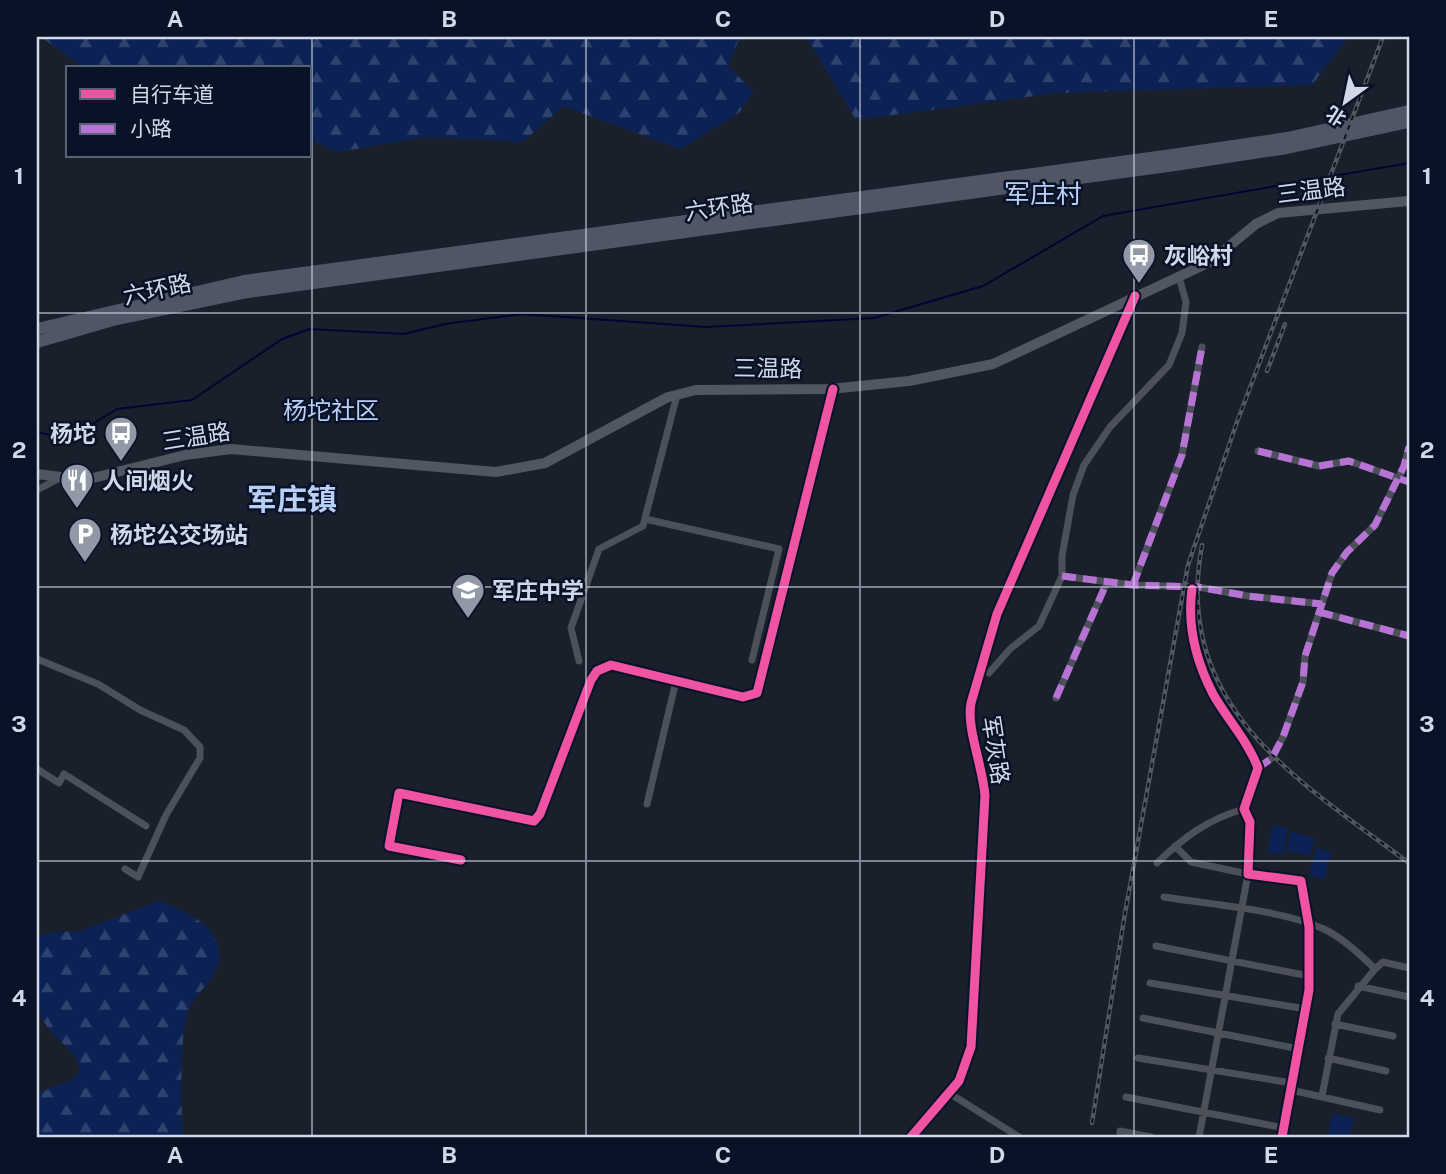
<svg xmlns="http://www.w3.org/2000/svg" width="1446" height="1174" viewBox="0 0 1446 1174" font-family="'Public Sans','Noto Sans SC',sans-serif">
	<defs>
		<pattern id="forest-firs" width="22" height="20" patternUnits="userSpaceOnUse" patternTransform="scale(1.75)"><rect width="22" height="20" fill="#0c2254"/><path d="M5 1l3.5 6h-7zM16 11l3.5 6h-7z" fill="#2e426d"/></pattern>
	</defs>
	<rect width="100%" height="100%" fill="#191f2b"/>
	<path fill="url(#forest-firs)" d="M41,37H740L728,66L753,91L740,112L680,149L563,106L523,142L427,137L337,152L310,140V68H84Z
		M802,37H1348L1312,85L1056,93L856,120L807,38Z
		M158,901C185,910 227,928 218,964C214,982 195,993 189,1009C179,1032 181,1111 183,1137H37V1094L74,1079L80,1069C75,1048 57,1042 46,1025C30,1002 37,964 37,937L55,932L82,931Z"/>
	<path fill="#0c2254" d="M1273,825L1288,828L1282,855L1267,852Z
		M1291,832L1315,838L1310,856L1286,850Z
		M1317,848L1332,852L1324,879L1309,875Z
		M1332,1114L1354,1118L1350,1137H1328Z"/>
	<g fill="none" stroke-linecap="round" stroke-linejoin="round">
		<path stroke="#020433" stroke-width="2" d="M37,432L68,439L117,409L192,400L282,339L310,329L404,334L445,324L522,314L706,327L874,318L983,286L1103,216L1409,163"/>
		<path stroke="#4b5059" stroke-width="7" d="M1258,451L1319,466L1349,461L1409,482
			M37,490L60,478
			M645,519L779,549L752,660
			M1062,576L1133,585L1198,587L1248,596L1322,604
			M1133,585L1182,455L1202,347
			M1192,589C1187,625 1196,661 1213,694C1227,719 1248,741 1258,768L1244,809L1250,822L1248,874L1301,881L1309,927V990L1282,1137
			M1319,612L1409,636
			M37,659L98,684L140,710L184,730L200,747V758L166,815L138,877L125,869
			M579,661L571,628L599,549L643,526L677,395
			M989,673L1010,649L1039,626L1062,576V556L1073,495L1084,465L1110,427L1169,365L1182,333L1186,302L1179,277
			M1056,698L1107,582
			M1258,768L1272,758L1283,737L1303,682L1305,656L1332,573L1347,552L1375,525L1404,466L1409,447
			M37,769L59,783L64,774L146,826
			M647,804L676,681
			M1175,846L1191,862L1248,874L1199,1137
			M461,860L389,846L399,793L534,821L540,814L591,680L597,671L611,665L743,697L757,693L833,389
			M1157,863C1184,837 1208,819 1244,809
			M1164,897C1213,905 1278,909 1324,929C1343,938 1360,954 1375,969L1338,1014L1322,1096
			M1156,946L1309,976
			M1375,969L1383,962L1409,968
			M1150,983L1306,1009
			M1358,986L1409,997
			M1143,1018L1299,1049
			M1335,1024L1393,1036
			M1138,1058L1292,1083
			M1328,1058L1386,1071
			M1291,1090L1380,1110
			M949,1093L1019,1137
			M1126,1097L1284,1128
			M1120,1137V1131L1151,1137"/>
		<path stroke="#4b5059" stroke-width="10" d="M911,1137L959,1081L971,1047L985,796C983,767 966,727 971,703L997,614L1135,296"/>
		<path stroke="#505763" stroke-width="10" d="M37,474L85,480L185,455L231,449L496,472L545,463L668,397L696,390L830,389L909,381L993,364L1210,262L1256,224L1278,213L1409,201"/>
		<path stroke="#505665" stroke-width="12" d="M37,329L244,281L1172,155L1287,138L1409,111
			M37,342L113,320L248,292L1175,165L1287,148L1409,122"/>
		<defs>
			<path id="rail" d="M1267,371L1285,324
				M1202,545C1172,707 1299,781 1409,863
				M1092,1123L1124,919L1188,565L1237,422L1383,37"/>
		</defs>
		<use href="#rail" stroke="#52565f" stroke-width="4.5"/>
		<use href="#rail" stroke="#091328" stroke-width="2" stroke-dasharray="5" stroke-linecap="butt"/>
		<path stroke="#b673d3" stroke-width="7" stroke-dasharray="14 7" stroke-linecap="butt" d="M1258,451L1319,466L1349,461L1409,482
			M1062,576L1133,585L1198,587L1248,596L1322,604
			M1133,585L1182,455L1202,347
			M1319,612L1409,636
			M1056,698L1107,582
			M1258,768L1272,758L1283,737L1303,682L1305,656L1332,573L1347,552L1375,525L1404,466L1409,447"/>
		<defs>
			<path id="cycleway" d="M1192,589C1187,625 1196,661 1213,694C1227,719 1248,741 1258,768L1244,809L1250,822L1248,874L1301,881L1309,927V990L1282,1137
				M461,860L389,846L399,793L534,821L540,814L591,680L597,671L611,665L743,697L757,693L833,389
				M911,1137L959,1081L971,1047L985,796C983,767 966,727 971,703L997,614L1135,296"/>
		</defs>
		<use href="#cycleway" stroke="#091328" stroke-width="13"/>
		<use href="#cycleway" stroke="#f153a3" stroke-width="9"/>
	</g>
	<path fill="none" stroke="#d1d9e8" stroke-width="2" stroke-opacity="0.55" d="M312,37V1137M586,37V1137M860,37V1137M1134,37V1137M37,313H1409M37,587H1409M37,861H1409"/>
	<defs>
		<symbol id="bus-pin" viewBox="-11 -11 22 30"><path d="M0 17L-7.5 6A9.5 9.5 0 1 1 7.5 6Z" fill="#9198a6" stroke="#091328"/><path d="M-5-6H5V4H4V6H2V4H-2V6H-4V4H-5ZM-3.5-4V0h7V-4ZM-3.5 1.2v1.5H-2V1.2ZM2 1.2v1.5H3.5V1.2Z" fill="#fff"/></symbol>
		<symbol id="restaurant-pin" viewBox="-11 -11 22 30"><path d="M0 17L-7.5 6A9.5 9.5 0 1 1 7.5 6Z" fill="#9198a6" stroke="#091328"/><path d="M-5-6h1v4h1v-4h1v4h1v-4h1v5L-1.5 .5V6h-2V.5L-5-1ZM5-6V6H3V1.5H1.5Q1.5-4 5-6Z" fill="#fff"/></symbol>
		<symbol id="parking-pin" viewBox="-11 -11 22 30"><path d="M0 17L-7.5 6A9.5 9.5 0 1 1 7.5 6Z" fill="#9198a6" stroke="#091328"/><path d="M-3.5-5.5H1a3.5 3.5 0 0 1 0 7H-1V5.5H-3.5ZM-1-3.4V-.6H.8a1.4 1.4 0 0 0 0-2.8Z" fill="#fff"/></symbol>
		<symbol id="school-pin" viewBox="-11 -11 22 30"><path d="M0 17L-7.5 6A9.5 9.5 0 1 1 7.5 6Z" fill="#9198a6" stroke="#091328"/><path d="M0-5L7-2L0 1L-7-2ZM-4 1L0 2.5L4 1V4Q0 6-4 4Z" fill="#fff"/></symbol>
	</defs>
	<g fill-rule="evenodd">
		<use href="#bus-pin" x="1120" y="236" width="38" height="52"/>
		<use href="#bus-pin" x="102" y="414" width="38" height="52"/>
		<use href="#restaurant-pin" x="58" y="461" width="38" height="52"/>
		<use href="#parking-pin" x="66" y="515" width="38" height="52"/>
		<use href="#school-pin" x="449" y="571" width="38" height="52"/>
	</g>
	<g text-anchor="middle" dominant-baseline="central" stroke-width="5" stroke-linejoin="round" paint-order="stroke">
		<g font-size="23" fill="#d1d9e8" stroke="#091328">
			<text transform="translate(1311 190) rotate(-7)">三温路</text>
			<text transform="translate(719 207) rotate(-8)">六环路</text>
			<text transform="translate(157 289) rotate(-12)">六环路</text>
			<text transform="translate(768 368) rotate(1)">三温路</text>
			<text transform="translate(196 436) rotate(-9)">三温路</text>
			<text transform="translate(996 750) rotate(81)">军灰路</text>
		</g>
		<g font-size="23" font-weight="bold" fill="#d1d9e8" stroke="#091328" text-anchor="start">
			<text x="1164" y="255">灰峪村</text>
			<text x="96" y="433" text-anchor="end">杨坨</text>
			<text x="102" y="480">人间烟火</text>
			<text x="110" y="534">杨坨公交场站</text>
			<text x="492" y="590">军庄中学</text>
		</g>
		<g font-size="24" fill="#bacff7" stroke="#091328">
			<text x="331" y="410">杨坨社区</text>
		</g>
		<g font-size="26" fill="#bacff7" stroke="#091328">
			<text x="1043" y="193">军庄村</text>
		</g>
		<g font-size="30" font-weight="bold" fill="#bacff7" stroke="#091328">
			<text x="292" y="499">军庄镇</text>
		</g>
	</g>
	<rect width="1446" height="1174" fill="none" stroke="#091328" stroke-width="77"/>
	<rect x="66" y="66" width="245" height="91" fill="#091328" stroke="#596275" stroke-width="2"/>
	<rect x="80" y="89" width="35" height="10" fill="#f153a3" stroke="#596275" stroke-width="2"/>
	<text x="130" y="102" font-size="21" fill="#d1d9e8">自行车道</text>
	<rect x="80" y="124" width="35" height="10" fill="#b673d3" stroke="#596275" stroke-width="2"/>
	<text x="130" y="136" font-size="21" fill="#d1d9e8">小路</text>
	<g transform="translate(1345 102) rotate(213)" stroke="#091328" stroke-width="5" paint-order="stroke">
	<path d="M0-5L12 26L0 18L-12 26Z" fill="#d1d9e8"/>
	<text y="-10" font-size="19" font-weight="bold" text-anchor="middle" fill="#d1d9e8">北</text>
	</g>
	<rect x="38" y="38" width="1370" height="1098" fill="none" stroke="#d1d9e8" stroke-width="2.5"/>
	<g font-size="23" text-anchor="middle" font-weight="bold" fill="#d1d9e8">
		<text x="175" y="27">A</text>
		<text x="449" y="27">B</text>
		<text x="723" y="27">C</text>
		<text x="997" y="27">D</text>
		<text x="1271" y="27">E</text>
		<text x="19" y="184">1</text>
		<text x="1427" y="184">1</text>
		<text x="19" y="458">2</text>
		<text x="1427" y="458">2</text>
		<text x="19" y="732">3</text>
		<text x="1427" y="732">3</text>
		<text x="19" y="1006">4</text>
		<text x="1427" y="1006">4</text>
		<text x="175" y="1163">A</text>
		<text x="449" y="1163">B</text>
		<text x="723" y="1163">C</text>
		<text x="997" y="1163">D</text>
		<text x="1271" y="1163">E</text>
	</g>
</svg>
